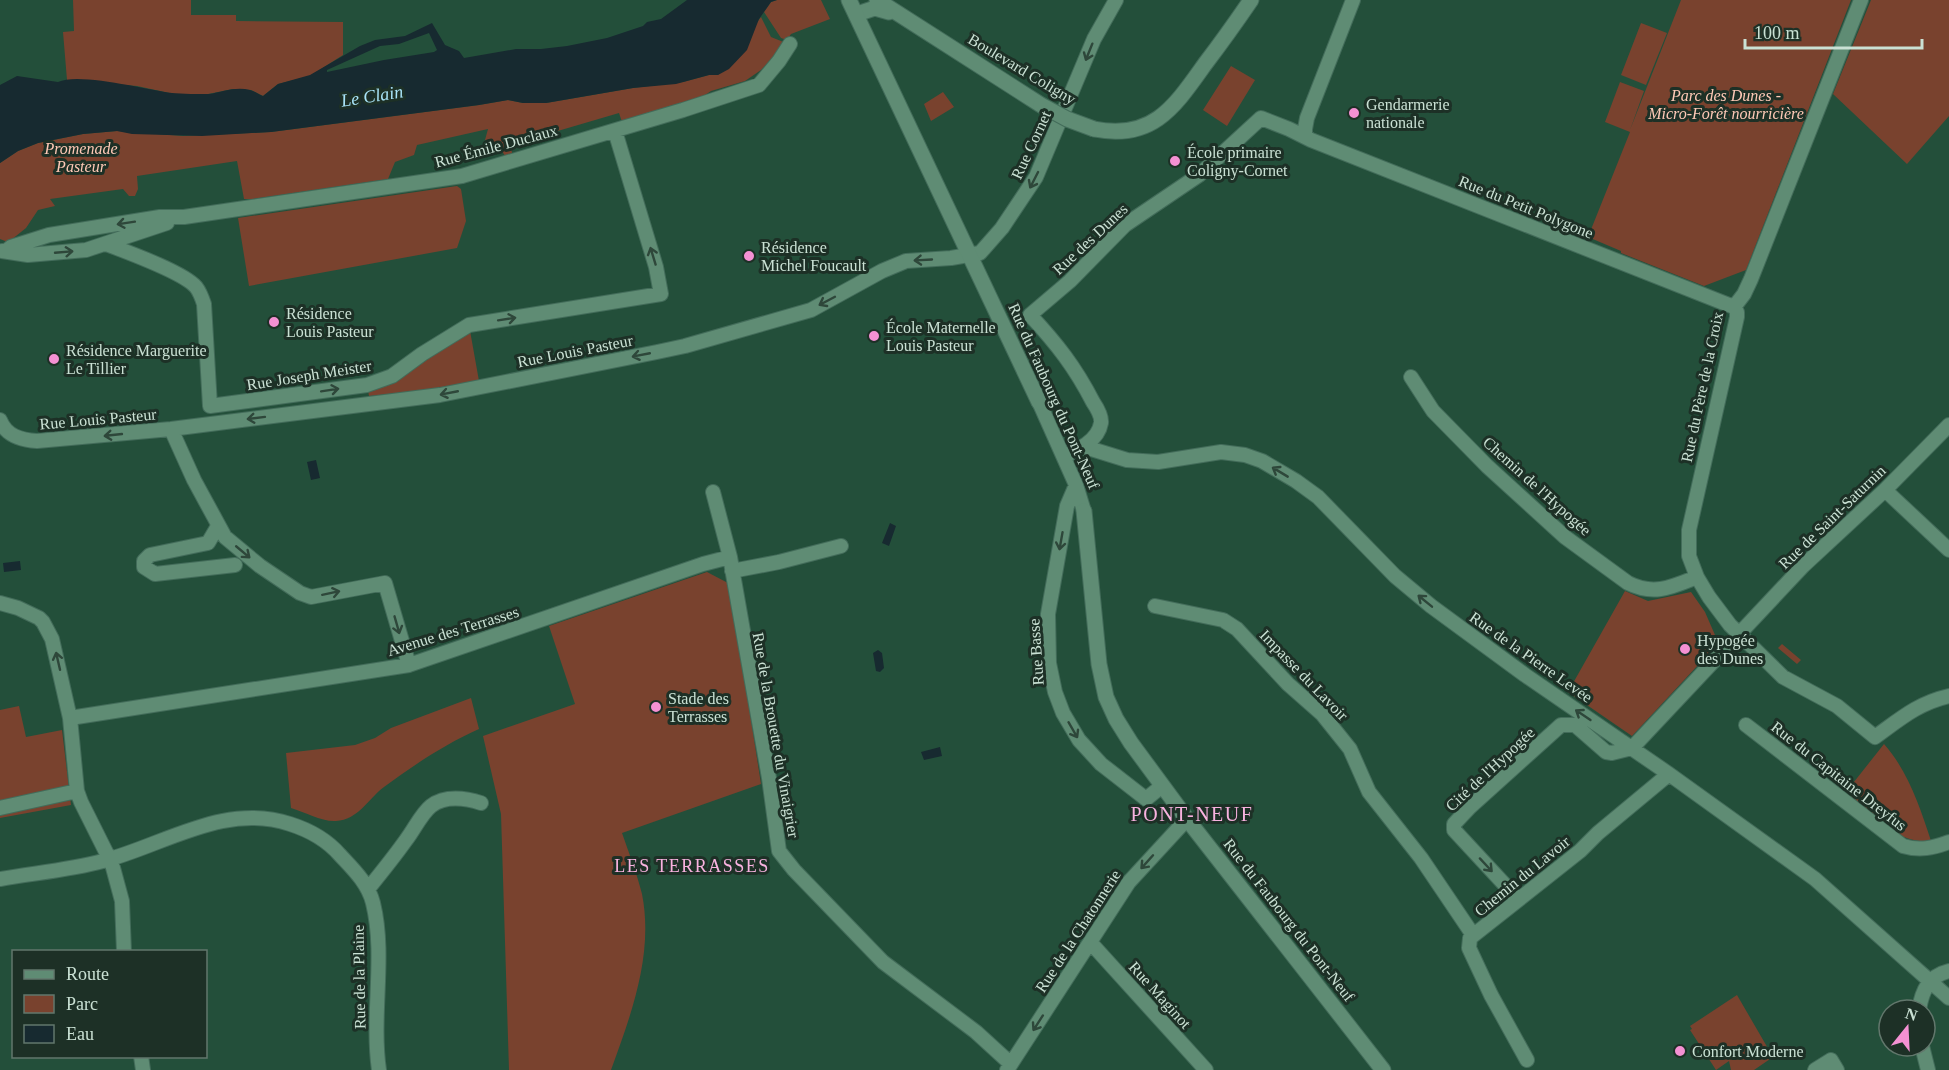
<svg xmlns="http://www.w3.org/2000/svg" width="1949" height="1070" viewBox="0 0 1949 1070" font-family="Georgia,serif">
	<rect width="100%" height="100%" fill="#234f3a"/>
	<path fill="#79422e" d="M73,0H191V15H236V21L343,22V55L310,76L278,84L263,96L251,90L233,89L208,94H174L137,86L67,80L63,32L74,31Z
		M777,0H821L830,19L791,34L787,40L781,38L764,12L771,2Z
		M1681,0H1851L1746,270L1704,286L1621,253V251L1588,237L1630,132L1605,122L1620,82L1644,91L1630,130Z
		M1871,0H1949V116L1907,164L1833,94Z
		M761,17L771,37L786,43L761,70L745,81L711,91L683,110L624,128L619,113L510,145L514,160L508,161C502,150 498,144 485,140L488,129L417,145L414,155L395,162L388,179L253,199H244L237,161L137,176L138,189L135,196H129L123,189L50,199L55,206L38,210L26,228L6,244L5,241L0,239V163L18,151L38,143L83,134L117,131L183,136L271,132L479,105L508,100L523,103H546L633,88L683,82L709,75H718Z
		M1641,23L1667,33L1646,85L1621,75Z
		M1231,66L1255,80L1227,126L1203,110Z
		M943,92L954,107L931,121L924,104Z
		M457,186L461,189L466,221L457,248L249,286L238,218Z
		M469,325L479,381L438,389L369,396L367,385Z
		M707,572L728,583L737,630L761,784L622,833C629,853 637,874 642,894C654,954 631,1015 611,1070H509L501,814L483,736L575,704L549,626Z
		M1625,591L1648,601L1691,592L1705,612L1715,635L1713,649L1632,736L1568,692Z
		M1782,644L1801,660L1797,664L1778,648Z
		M471,698L479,729C445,744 414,765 384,787C368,799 358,820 336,821C322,822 305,812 291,808L286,753L355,745L375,738L391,728Z
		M19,706L26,737L62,730L71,805L0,818V710Z
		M1884,744C1908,771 1920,807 1931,841C1897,845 1870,813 1846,792Z
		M1737,995L1773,1057L1754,1070H1731L1729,1061L1716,1070L1690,1030L1692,1029L1690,1026Z"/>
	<path fill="#172a30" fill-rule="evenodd" d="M687,0H777L771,2L759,19L747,50L729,69L718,75H709L676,84L633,88L546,103H523L508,100L479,105L271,132L202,136L132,134L117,131L83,134L38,143L18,151L0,163V85L17,76L58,82C79,72 147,90 172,93C181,94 200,94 209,94C222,92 236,86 250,90C254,91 258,94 263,96L278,84L310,75L360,46L375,40L405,36L432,23L445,45L459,51L464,58L516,49H541L567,46L607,38L643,26L647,22L661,19ZM429,33L437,50L434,52L384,60L327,72V70L380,46L399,44Z
		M316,460L320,478L311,480L307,462Z
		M890,523L896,526L889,546L882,543Z
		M20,561L21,570L4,572L3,563Z
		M878,650L882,653L884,668L880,672L876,671L873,653Z
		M940,747L942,756L924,760L921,752Z"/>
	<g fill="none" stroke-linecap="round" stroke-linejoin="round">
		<defs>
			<path id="minor" d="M1305,136V129L1307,118L1353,0
				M106,244C127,252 183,272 196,287C200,292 202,298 204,304L210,406L367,385L392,376L422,354L469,325L661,294L656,267L615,131
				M2,251L28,255L86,250L167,223
				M6,251L11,247L49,235L160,217H184L462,176L683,110L759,85L779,61L790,44
				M1734,307L1737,312V317L1689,530V556L1697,577L1709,597L1730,625L1783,677L1837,706L1875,737C1900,719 1918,703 1949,696
				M1734,307L1744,294L1751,279L1861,0
				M1411,377L1433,411L1487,466L1565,537L1628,583C1654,596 1672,587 1697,577
				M1039,402L1076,485L1084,511
				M0,420C6,436 21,440 37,441L171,429L440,395L657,352L685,346L811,310L882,271L906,261L951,258L980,253L1002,228L1036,177L1094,39L1116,0
				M171,429L194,480L225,537L260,566L300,593L311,597L385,583L409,665
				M1085,447L1127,460L1158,462L1221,452L1245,455L1262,461L1296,481L1318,497L1395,576L1431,606L1525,675L1669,774L1815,879L1949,998
				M1064,456C1078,450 1098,441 1101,423C1102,416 1097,408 1093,402C1075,367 1057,344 1030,315L1070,281L1125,225L1199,175L1261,118L1289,129L1311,140L1734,307
				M1076,485L1067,506L1048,614L1049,663L1055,692L1063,713L1079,740L1101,764L1146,799L1162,786
				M1885,490L1949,550
				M713,492L730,557L769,778L779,851L794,870L883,962L976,1032L1011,1064
				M218,526L208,543L150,555L144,561V567L155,574L235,565
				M732,571L779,562L841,546
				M0,603L18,608L39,618L43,622L52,639L70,718L77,791L81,802L112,864L122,901L124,952
				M1155,606L1223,620L1237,629L1288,684L1322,714L1350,749L1369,792L1421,858L1473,935
				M70,718L409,665L703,564L730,557
				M1746,725L1903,846C1920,851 1933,848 1949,842
				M0,808L77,791
				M0,879C34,873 70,870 103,861C164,845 225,802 290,824C309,830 327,840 340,855C353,869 368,883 373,903C386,956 371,1015 379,1070
				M368,889C381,873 394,857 406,840C414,830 421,814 431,806C445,795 466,798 481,803
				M1518,899L1454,830V824L1470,807L1561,725H1575L1606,752L1612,753L1632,748L1803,566L1885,490L1949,425
				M1090,942L1206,1070
				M1919,1010C1922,990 1929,976 1949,971
				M1922,1046L1928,1070
				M141,1056L143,1070
				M1527,1060L1491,995L1469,948L1470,938L1580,851L1598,833L1669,774
				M1007,1070L1129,882L1187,819
				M1815,1070L1831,1060L1837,1070"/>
			<path id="tertiary" d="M877,0L1041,105
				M857,14L875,8L889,12
				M1094,129C1153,141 1175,106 1205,64C1221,43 1236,22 1251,0"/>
			<path id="secondary" d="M849,0L1039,402
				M1084,511L1099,664L1106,697L1116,719L1131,743L1187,819L1383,1070"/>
		</defs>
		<use href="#minor" stroke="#436c5a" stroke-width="16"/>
		<use href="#tertiary" stroke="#436c5a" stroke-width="17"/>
		<use href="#secondary" stroke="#436c5a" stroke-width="17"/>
		<use href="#minor" stroke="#5f8c74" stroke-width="14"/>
		<use href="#tertiary" stroke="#5f8c74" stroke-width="15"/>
		<use href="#secondary" stroke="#5f8c74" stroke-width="15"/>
		<defs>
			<path id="tertiary-bridge" d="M1041,105L1067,119L1094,129"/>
		</defs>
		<use href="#tertiary-bridge" stroke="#436c5a" stroke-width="17" stroke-linecap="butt"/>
		<use href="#tertiary-bridge" stroke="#5f8c74" stroke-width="15"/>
	</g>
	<defs><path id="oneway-shaft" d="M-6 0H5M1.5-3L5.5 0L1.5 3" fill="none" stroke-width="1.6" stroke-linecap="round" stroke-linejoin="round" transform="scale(1.5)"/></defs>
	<g stroke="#2e473a">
		<use href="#oneway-shaft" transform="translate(1089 52) rotate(112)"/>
		<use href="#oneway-shaft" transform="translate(1034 180) rotate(117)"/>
		<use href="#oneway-shaft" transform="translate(126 223) rotate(171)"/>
		<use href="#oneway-shaft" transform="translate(64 252) rotate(-5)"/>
		<use href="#oneway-shaft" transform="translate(653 256) rotate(-107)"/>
		<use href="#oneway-shaft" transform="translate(923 260) rotate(177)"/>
		<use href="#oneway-shaft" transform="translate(827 301) rotate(152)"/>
		<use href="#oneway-shaft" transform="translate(507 319) rotate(-9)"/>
		<use href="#oneway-shaft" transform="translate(641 355) rotate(169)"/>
		<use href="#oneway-shaft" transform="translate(330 390) rotate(-9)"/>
		<use href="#oneway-shaft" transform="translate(449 393) rotate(169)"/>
		<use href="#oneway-shaft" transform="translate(256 418) rotate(173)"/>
		<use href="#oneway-shaft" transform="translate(113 435) rotate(174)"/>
		<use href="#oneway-shaft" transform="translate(1280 472) rotate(-149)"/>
		<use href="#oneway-shaft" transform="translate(1061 541) rotate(100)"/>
		<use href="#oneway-shaft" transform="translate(243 552) rotate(40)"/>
		<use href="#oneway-shaft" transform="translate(331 593) rotate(-12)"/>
		<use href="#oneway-shaft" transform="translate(1425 601) rotate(-141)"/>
		<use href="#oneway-shaft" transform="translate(397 625) rotate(74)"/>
		<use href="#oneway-shaft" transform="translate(58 661) rotate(-103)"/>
		<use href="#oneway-shaft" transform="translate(1583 715) rotate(-146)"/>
		<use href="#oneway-shaft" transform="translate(1073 730) rotate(60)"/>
		<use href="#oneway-shaft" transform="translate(1147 862) rotate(132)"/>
		<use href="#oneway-shaft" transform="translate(1486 865) rotate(47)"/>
		<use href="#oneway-shaft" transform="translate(1038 1023) rotate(123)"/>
	</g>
	<g fill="#f491d3" stroke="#1d3026" stroke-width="2">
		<circle cx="1354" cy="113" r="6"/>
		<circle cx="1175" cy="161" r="6"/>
		<circle cx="749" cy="256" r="6"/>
		<circle cx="274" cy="322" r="6"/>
		<circle cx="874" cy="336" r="6"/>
		<circle cx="54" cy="359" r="6"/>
		<circle cx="1685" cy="649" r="6"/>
		<circle cx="656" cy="707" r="6"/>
		<circle cx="1680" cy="1051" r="6"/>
	</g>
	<g text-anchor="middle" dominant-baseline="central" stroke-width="6" stroke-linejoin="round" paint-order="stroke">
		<g font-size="16" fill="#cae1d4" stroke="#1d3026">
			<text transform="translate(1022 69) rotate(31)">Boulevard Coligny</text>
			<text transform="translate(1031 145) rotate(-65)">Rue Cornet</text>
			<text transform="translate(496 146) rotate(-15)">Rue Émile Duclaux</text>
			<text transform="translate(1526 207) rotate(22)">Rue du Petit Polygone</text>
			<text transform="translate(1090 239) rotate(-43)">Rue des Dunes</text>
			<text transform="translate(575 351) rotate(-11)">Rue Louis Pasteur</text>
			<text transform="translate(309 375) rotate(-9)">Rue Joseph Meister</text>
			<text transform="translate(1702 387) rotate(-78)">Rue du Père de la Croix</text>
			<text transform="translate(1054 396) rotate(66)">Rue du Faubourg du Pont-Neuf</text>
			<text transform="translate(98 419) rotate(-5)">Rue Louis Pasteur</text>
			<text transform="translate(1537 486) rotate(42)">Chemin de l'Hypogée</text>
			<text transform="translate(1832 517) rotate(-44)">Rue de Saint-Saturnin</text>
			<text transform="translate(453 631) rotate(-17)">Avenue des Terrasses</text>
			<text transform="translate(1036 652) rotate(-94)">Rue Basse</text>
			<text transform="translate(1531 657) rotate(35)">Rue de la Pierre Levée</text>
			<text transform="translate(1304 675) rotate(46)">Impasse du Lavoir</text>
			<text transform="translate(776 735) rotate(80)">Rue de la Brouette du Vinaigrier</text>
			<text transform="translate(1490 769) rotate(-43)">Cité de l'Hypogée</text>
			<text transform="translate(1839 776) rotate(38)">Rue du Capitaine Dreyfus</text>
			<text transform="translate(1522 876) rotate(-39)">Chemin du Lavoir</text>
			<text transform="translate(1289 920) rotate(52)">Rue du Faubourg du Pont-Neuf</text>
			<text transform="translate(1078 931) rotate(-57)">Rue de la Chatonnerie</text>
			<text transform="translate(359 977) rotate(-91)">Rue de la Plaine</text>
			<text transform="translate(1160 995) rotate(48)">Rue Maginot</text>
		</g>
		<g font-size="16" font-style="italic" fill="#fec9b6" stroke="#1d3026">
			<text x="1726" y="95">Parc des Dunes -<tspan x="1726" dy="18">Micro-Forêt nourricière</tspan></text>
			<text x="81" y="148">Promenade<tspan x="81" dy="18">Pasteur</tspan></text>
		</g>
		<g font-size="16" fill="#cae1d4" stroke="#1d3026" text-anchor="start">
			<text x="1366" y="104">Gendarmerie<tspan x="1366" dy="18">nationale</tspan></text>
			<text x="1187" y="152">École primaire<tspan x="1187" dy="18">Coligny-Cornet</tspan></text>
			<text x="761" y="247">Résidence<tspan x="761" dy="18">Michel Foucault</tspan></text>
			<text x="286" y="313">Résidence<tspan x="286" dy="18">Louis Pasteur</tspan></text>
			<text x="886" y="327">École Maternelle<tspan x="886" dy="18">Louis Pasteur</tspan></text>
			<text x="66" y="350">Résidence Marguerite<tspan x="66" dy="18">Le Tillier</tspan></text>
			<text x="1697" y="640">Hypogée<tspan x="1697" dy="18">des Dunes</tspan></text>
			<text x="668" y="698">Stade des<tspan x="668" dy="18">Terrasses</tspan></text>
			<text x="1692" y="1051">Confort Moderne</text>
		</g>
		<g font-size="18" font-style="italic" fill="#a9e4f8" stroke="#1d3026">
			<text transform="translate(372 96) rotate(-9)">Le Clain</text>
		</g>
		<g font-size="18" letter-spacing="1.5" fill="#f8b2df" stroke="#1d3026">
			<text x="692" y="866">LES TERRASSES</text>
		</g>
		<g font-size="20" letter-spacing="1.5" fill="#f8b2df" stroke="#1d3026">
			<text x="1192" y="814">PONT-NEUF</text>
		</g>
	</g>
	<rect x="12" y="950" width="195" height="108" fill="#1d3026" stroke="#62776c" stroke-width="1.5"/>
	<rect x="24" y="970" width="30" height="9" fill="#5f8c74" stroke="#62776c" stroke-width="1.5"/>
	<text x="66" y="980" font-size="18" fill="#cae1d4">Route</text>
	<rect x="24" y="995" width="30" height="18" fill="#79422e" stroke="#62776c" stroke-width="1.5"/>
	<text x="66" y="1010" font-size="18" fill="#cae1d4">Parc</text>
	<rect x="24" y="1025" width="30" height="18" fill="#172a30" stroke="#62776c" stroke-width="1.5"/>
	<text x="66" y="1040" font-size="18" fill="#cae1d4">Eau</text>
	<g transform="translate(1907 1028) rotate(18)"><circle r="28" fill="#1d3026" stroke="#62776c" stroke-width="1.5"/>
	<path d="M0-4.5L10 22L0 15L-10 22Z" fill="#f491d3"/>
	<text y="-9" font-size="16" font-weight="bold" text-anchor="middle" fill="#cae1d4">N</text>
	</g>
	<path d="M1745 39v9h177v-9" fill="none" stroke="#cae1d4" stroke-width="3"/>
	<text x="1754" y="39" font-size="18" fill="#cae1d4" stroke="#1d3026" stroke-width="4.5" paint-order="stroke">100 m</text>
</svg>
